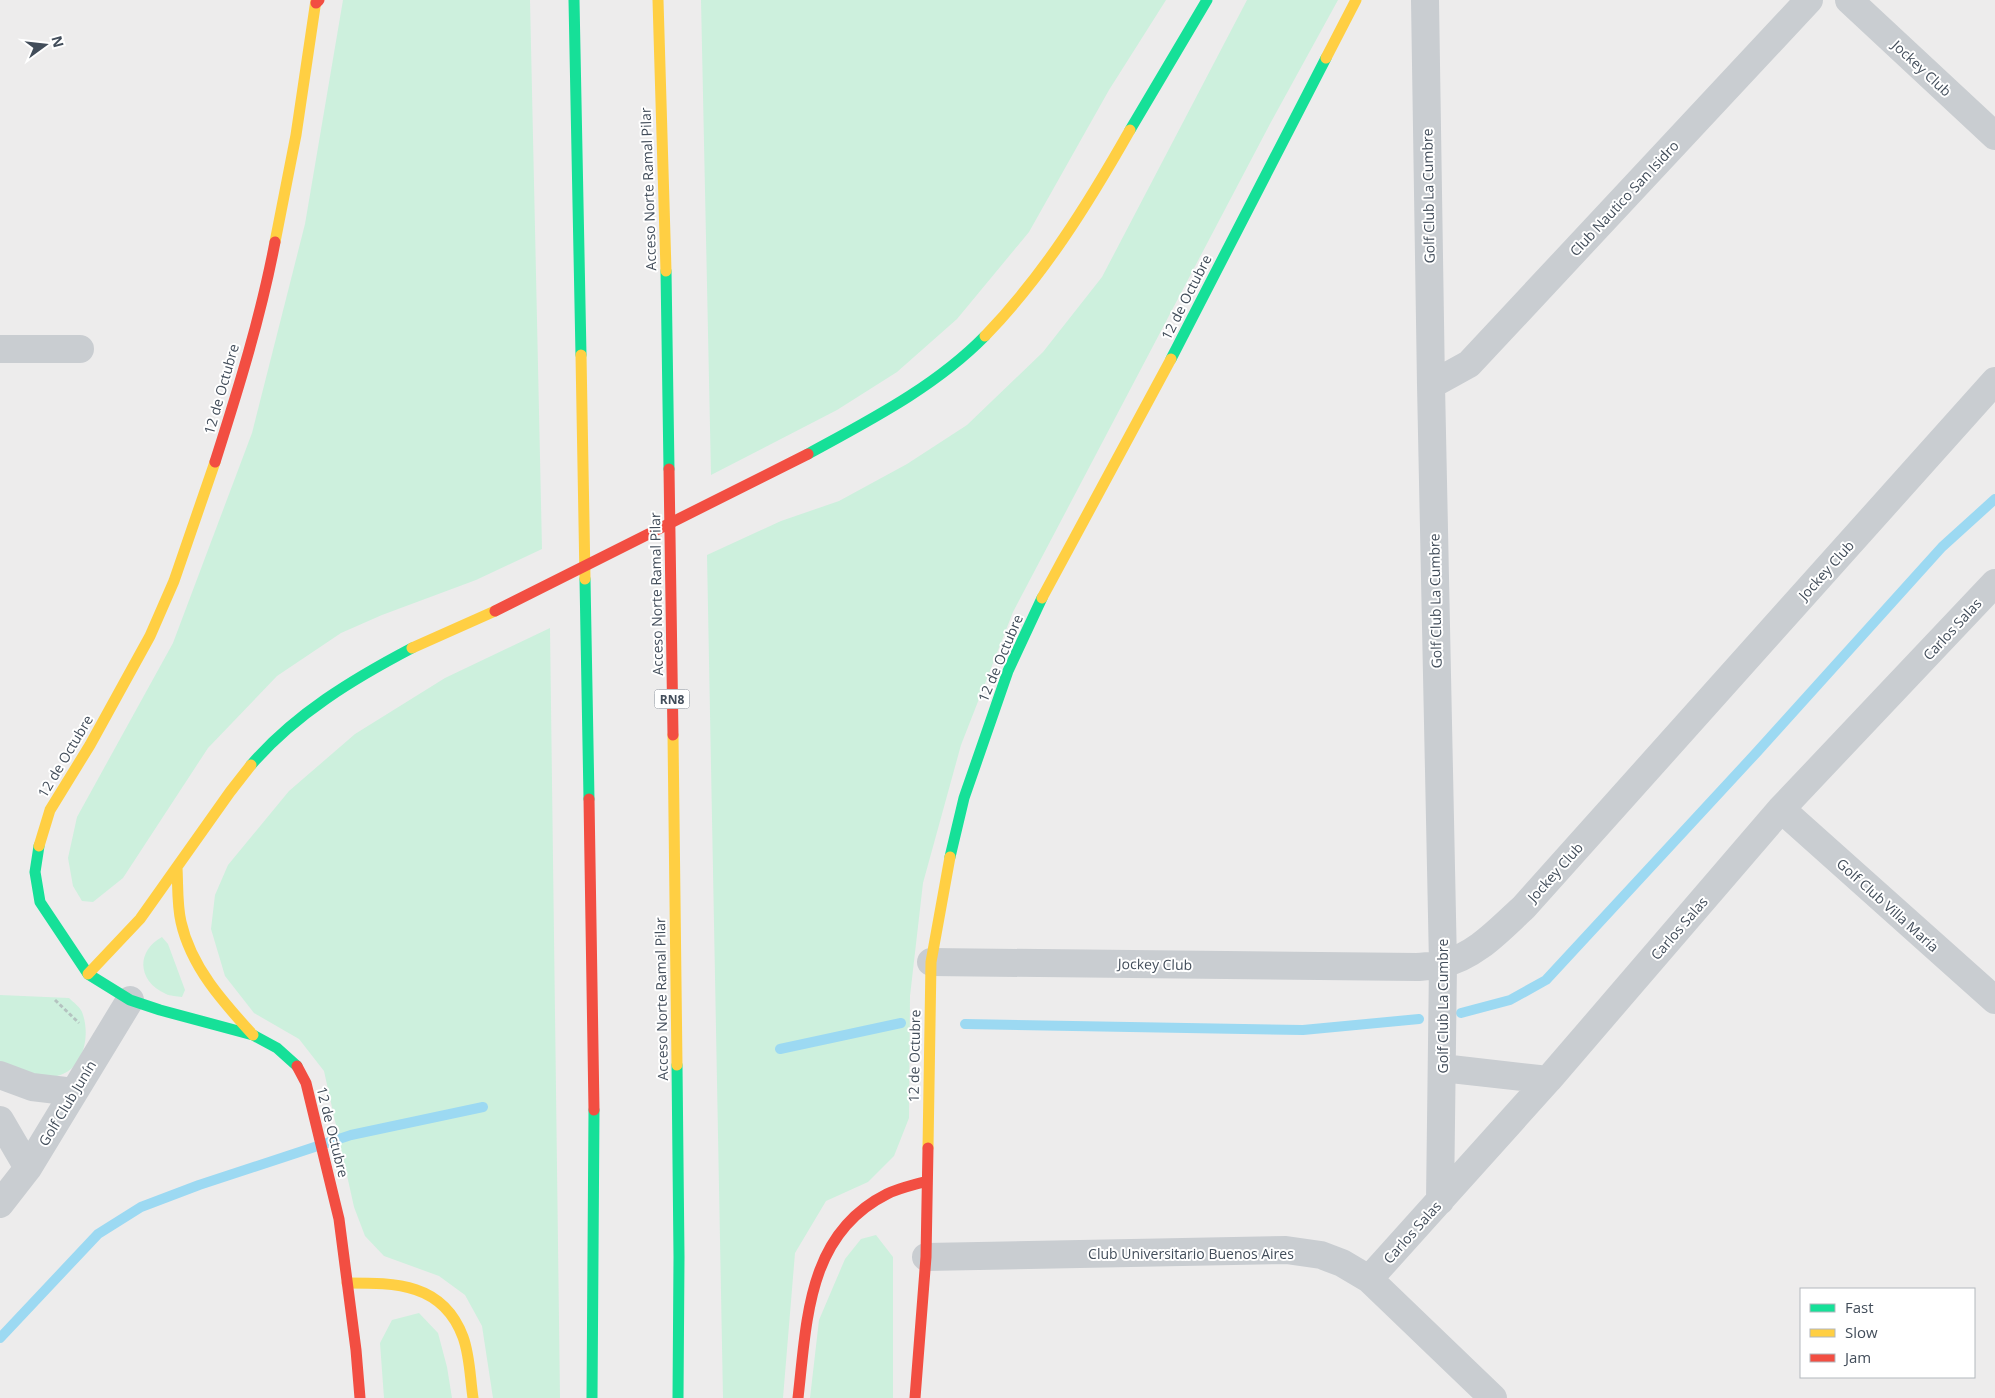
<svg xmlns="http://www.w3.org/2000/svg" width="1995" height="1398" viewBox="0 0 1995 1398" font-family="'Open Sans',sans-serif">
	<rect width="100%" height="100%" fill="#edecec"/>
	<path fill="#cdf0dd" d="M343,0H530L542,549L476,580L382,615L341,633L277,676L208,748L123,878L93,902L82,901L73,886L68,858L77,817L173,643L252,433L305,224Z
		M701,0H1166L1109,90L1029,232L957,319L897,372L837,410L711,475Z
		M1247,0H1338L1271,122L1013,612L961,745L923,883L910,996L909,1118L894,1156L868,1182L826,1201L795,1253L783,1398H723L707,555L781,521L839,501L907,464L967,425L1043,352L1102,277Z
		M550,628L560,1398H493L482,1326L465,1295L439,1276L384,1256L365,1236L354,1207L324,1071L299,1039L254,1013L225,976L211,929L215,895L228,865L289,791L355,734L445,678Z
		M162,937L168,944L185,990L182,997C177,996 170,996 166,994C138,982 135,952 162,937Z
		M0,995L69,998C73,1002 80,1007 82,1012C91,1035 84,1070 57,1076C41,1080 15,1069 0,1064Z
		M876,1235L893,1257V1398H810L819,1320L845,1259L861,1239Z
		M419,1313L438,1333L447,1367L452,1398H384L380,1343L392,1320Z"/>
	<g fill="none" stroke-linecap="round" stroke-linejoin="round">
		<path stroke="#9cd9f2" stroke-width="10" d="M1461,1013L1510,1000L1546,980L1757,752L1942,547L1995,499
			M965,1024L1303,1030L1419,1019
			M780,1049L901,1023
			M0,1338L98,1234L141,1207L199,1185L351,1135L483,1107"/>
		<path stroke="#b4c3c0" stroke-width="3" stroke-dasharray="4 2.5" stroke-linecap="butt" d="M55,1000L79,1023"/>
		<path stroke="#c9cdd1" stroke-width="28" d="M1425,0L1431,385L1443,964L1440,1201
			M1849,0L1995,136
			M0,349H80
			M1431,385L1469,364L1809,0
			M1781,809L1995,1000
			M931,962L1418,967C1426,966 1434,966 1442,964C1475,957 1500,929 1524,907L1995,381
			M1442,1068L1548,1080
			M0,1075L32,1087L74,1092
			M0,1120L28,1168
			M0,1204L28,1168L130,1000
			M926,1257L1286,1250L1321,1255L1342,1263L1369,1279L1493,1398
			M1369,1279L1548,1080L1781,809L1995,583"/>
		<path stroke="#16e098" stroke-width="11" d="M574,0L581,355
			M1130,130L1207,0
			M666,271L669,469
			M1171,359L1326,58
			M808,454C870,420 935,387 985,336
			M585,579L589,799
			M251,765C295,714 353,679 412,648
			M39,846L35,872L40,902L88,974L130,1000L160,1010L253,1035L277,1048L297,1066
			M950,857L964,798L1008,671L1042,598
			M677,1065L679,1257L678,1398
			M592,1398L594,1110"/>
		<path stroke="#ffcf43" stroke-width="11" d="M658,0L666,271
			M1326,58L1356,0
			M275,242L296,135L316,0
			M985,336C1044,275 1088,204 1130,130
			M581,355L585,579
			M1042,598L1171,359
			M412,648L495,611
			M673,735L677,1065
			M39,846L50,810L90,745L150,636L174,581L215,462
			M177,868C178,886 177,905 181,922C191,967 223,1002 253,1035
			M88,974L140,919L230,792L251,765
			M928,1148L931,962L950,857
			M347,1283C396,1283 443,1283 463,1337C470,1356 470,1378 473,1398"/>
		<path stroke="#f24e42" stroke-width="11" d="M316,3L319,0
			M215,462C238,390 261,316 275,242
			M669,469L673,735
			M589,799L594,1110
			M297,1066L306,1083L339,1219L356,1350L360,1398
			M798,1398C807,1320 807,1234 887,1194C899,1188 914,1185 927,1181
			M915,1398L926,1257L928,1148"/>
		<path stroke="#f24e42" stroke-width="11" d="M495,611L808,454"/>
	</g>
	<g text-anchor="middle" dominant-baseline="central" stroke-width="4" stroke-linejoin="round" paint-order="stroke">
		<rect fill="#fff" stroke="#7b828c" stroke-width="1" x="654.5" y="689.5" width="35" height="19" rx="4"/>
		<g font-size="12" font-weight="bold" fill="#424d5a">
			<text x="672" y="699">RN8</text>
		</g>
		<g font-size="14" fill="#424d5a" stroke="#fff">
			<text transform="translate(1922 68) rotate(43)">Jockey Club</text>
			<text transform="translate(648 189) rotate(-92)">Acceso Norte Ramal Pilar</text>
			<text transform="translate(1428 196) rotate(-91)">Golf Club La Cumbre</text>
			<text transform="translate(1624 198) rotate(-47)">Club Nautico San Isidro</text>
			<text transform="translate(1186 297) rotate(-63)">12 de Octubre</text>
			<text transform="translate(221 389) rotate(-74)">12 de Octubre</text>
			<text transform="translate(1826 570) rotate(-48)">Jockey Club</text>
			<text transform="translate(656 594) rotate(-91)">Acceso Norte Ramal Pilar</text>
			<text transform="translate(1435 601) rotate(-91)">Golf Club La Cumbre</text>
			<text transform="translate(1952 629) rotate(-47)">Carlos Salas</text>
			<text transform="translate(1000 658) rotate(-67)">12 de Octubre</text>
			<text transform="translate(65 756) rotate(-59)">12 de Octubre</text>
			<text transform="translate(1555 872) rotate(-48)">Jockey Club</text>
			<text transform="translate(1888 905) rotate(42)">Golf Club Villa María</text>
			<text transform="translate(1679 928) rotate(-49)">Carlos Salas</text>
			<text transform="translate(1155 964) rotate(1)">Jockey Club</text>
			<text transform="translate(661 999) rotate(-91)">Acceso Norte Ramal Pilar</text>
			<text transform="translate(1442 1006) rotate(-90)">Golf Club La Cumbre</text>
			<text transform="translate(914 1056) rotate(-89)">12 de Octubre</text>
			<text transform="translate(67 1103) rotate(-59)">Golf Club Junín</text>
			<text transform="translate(333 1132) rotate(76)">12 de Octubre</text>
			<text transform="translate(1412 1232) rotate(-48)">Carlos Salas</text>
			<text x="1191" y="1253">Club Universitario Buenos Aires</text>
		</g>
	</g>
	<rect x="1800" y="1288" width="175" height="90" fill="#ffffff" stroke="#b3b8bd"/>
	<rect x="1810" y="1304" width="25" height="8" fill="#16e098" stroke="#b3b8bd"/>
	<text x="1845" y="1313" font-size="15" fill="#424d5a">Fast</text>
	<rect x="1810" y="1329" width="25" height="8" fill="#ffcf43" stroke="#b3b8bd"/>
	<text x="1845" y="1338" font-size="15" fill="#424d5a">Slow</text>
	<rect x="1810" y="1354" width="25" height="8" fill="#f24e42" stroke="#b3b8bd"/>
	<text x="1845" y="1363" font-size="15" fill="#424d5a">Jam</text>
	<g transform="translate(45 45) rotate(75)" stroke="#ffffff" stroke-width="4" paint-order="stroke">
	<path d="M0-4L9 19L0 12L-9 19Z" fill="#424d5a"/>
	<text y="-8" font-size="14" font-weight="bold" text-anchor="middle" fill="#424d5a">N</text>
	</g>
</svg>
